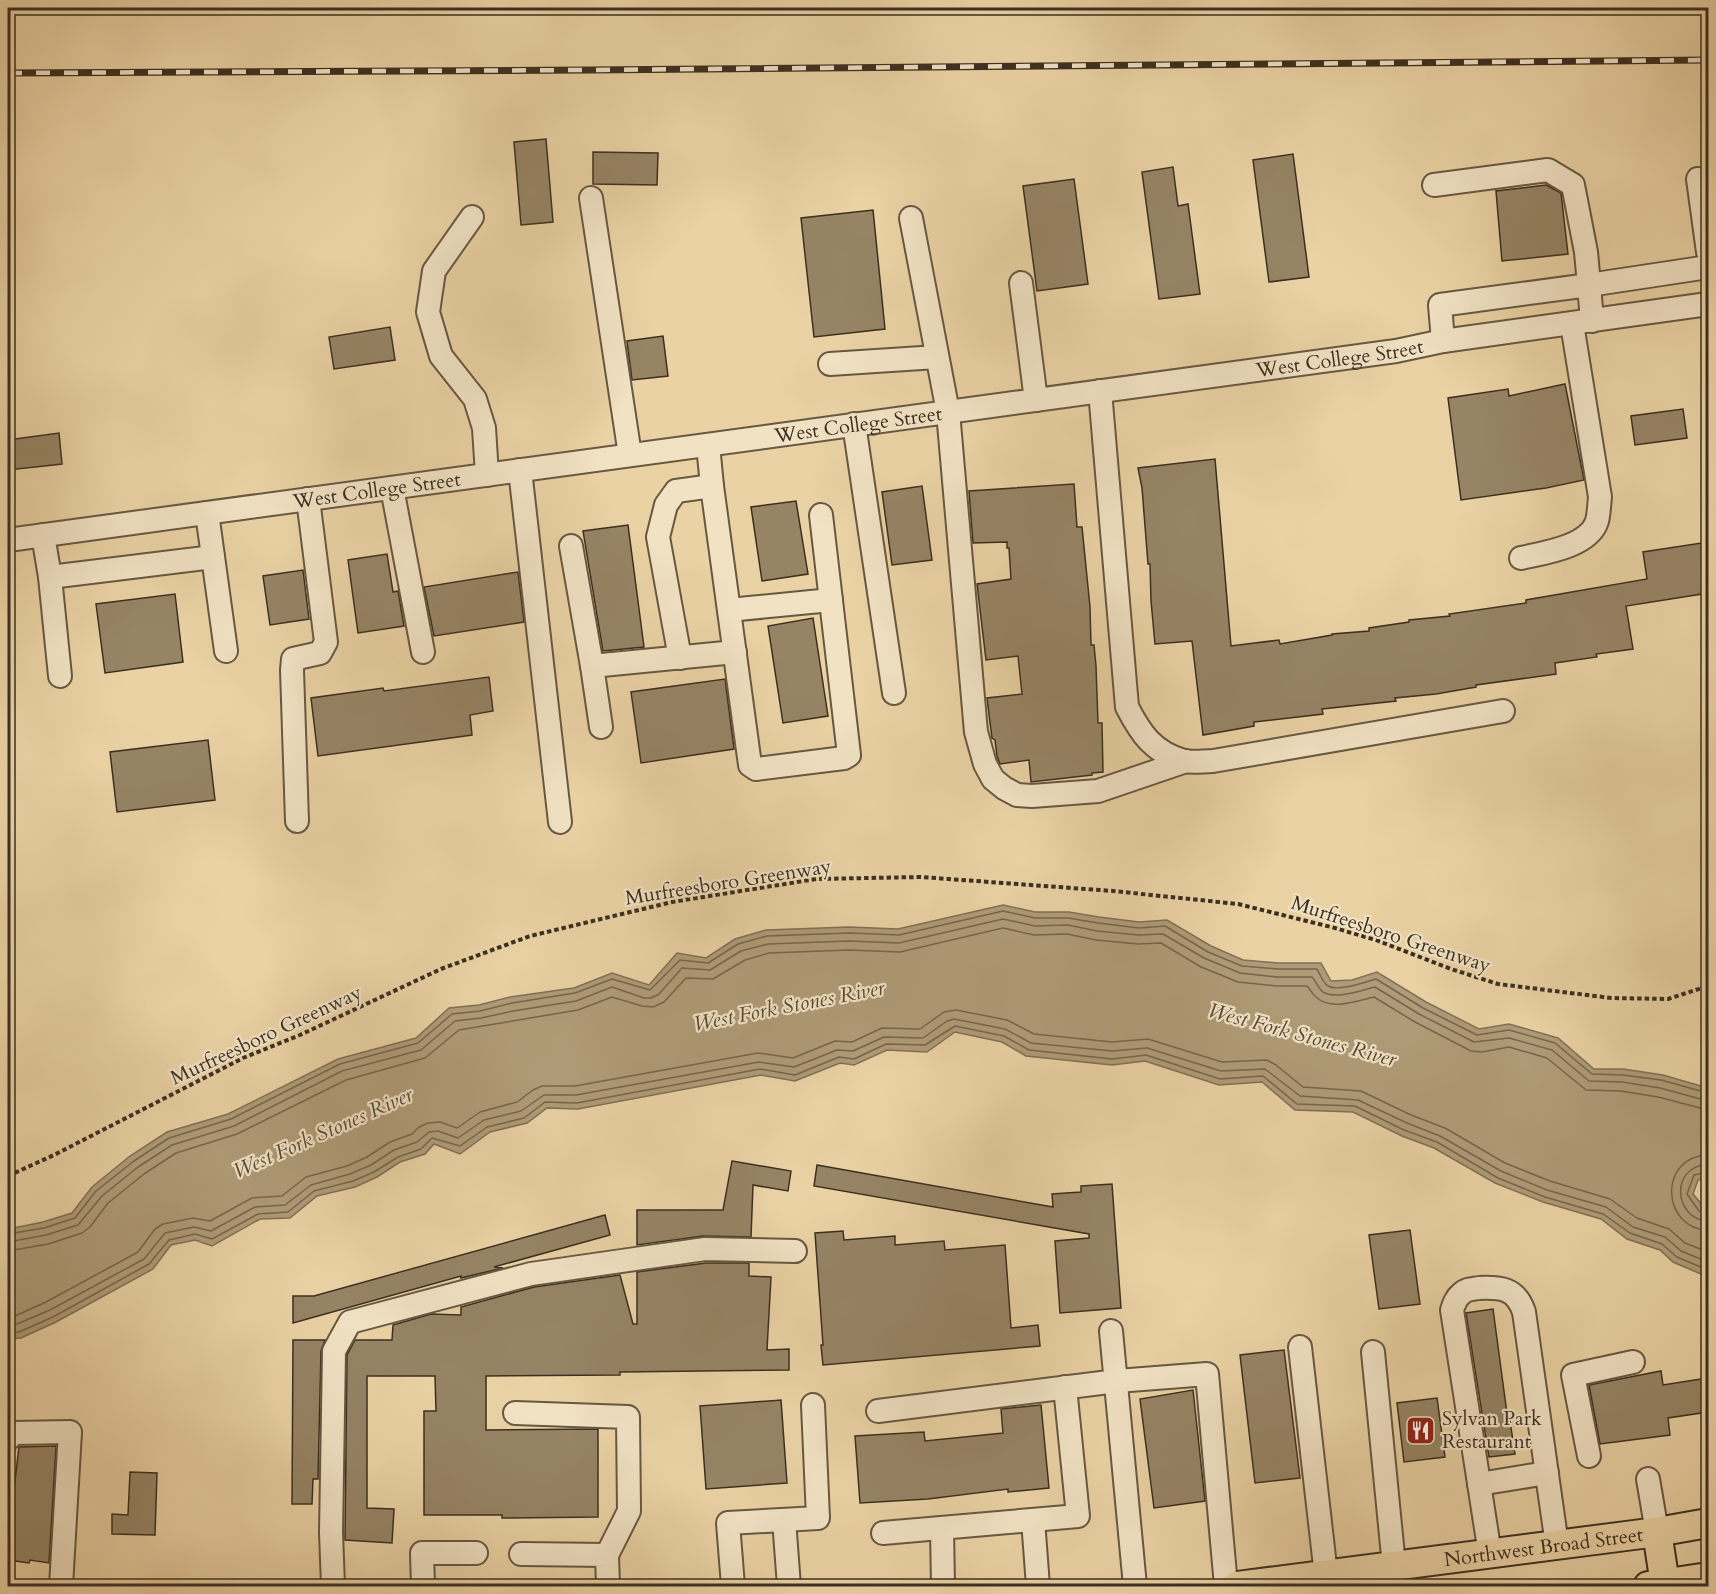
<svg xmlns="http://www.w3.org/2000/svg" width="1716" height="1594" viewBox="0 0 1716 1594" font-family="Cardo,serif">
	<rect width="100%" height="100%" fill="#ead2a4"/>
	<filter id="stains"><feTurbulence type="fractalNoise" baseFrequency=".00333" numOctaves="4"/><feColorMatrix values="0 0 0 0 .2 0 0 0 0 .09 0 0 0 0 .02 0 0 0 .5 -.17"/></filter>
	<radialGradient id="worn" r=".72"><stop offset=".6" stop-color="#630" stop-opacity="0"/><stop offset="1" stop-color="#630" stop-opacity=".3"/></radialGradient>
	<path fill="#af9b77" stroke="#817055" stroke-width="1.5" d="M1003,905L1035,912H1069L1099,917L1139,922L1167,920L1211,946L1243,960L1278,963H1321L1331,981L1352,980L1377,972L1426,1002L1479,1029L1509,1024L1558,1038L1594,1069H1623L1663,1075L1708,1088V1177L1698,1180L1693,1194L1704,1207L1708,1208V1277L1673,1262L1660,1250L1627,1239L1601,1219L1543,1202L1495,1183L1434,1148L1402,1136L1353,1112L1295,1110L1262,1082L1219,1085L1145,1061L1112,1065L1026,1056L1002,1042L955,1032L927,1052L887,1050L854,1065L840,1063L795,1081L761,1075L578,1109L547,1108L527,1123L490,1132L460,1154L434,1144L425,1154L400,1162L377,1177L355,1187L317,1196L290,1218L260,1219L212,1246L195,1240L171,1245L153,1269L56,1322L21,1338L8,1339V1229L43,1222L72,1213L92,1187L130,1156L167,1132L228,1114L338,1059L416,1038L449,1008L479,1005L510,997L574,988L612,973L649,985L677,953L706,958L735,939L766,930L849,927L898,929Z"/>
	<g fill="none" stroke-linecap="round" stroke-linejoin="round">
		<path stroke="#76654c" stroke-width="1.5" d="M1708,1155C1657,1157 1662,1229 1708,1230
			M1708,1164C1669,1167 1674,1219 1708,1221
			M1708,1172L1694,1175L1687,1194L1699,1211L1708,1213
			M8,1234L44,1228L75,1218L96,1191L134,1161L169,1138L231,1119L340,1064L418,1043L452,1014L480,1011L512,1003L575,993L612,979L650,990L680,960L708,963L738,944L767,936L849,933L899,935L1003,911L1035,918H1068L1098,923L1139,928L1165,926L1208,952L1242,966L1278,969H1317C1320,974 1323,983 1328,986C1338,992 1365,982 1376,979L1423,1008L1477,1035L1509,1030L1555,1043L1592,1074L1623,1075L1661,1080L1708,1093
			M8,1242L46,1235L78,1225L102,1196L138,1167L172,1145L234,1126L342,1071L421,1050L455,1021L481,1018L513,1011L576,1001L612,987L644,998H651L659,994L682,968L710,970L741,951L768,944L849,941L899,943L1003,919L1035,926L1068,925L1097,931L1138,935L1163,934L1204,958L1240,973L1277,977H1312C1316,981 1318,988 1323,992C1336,1000 1362,990 1375,987L1419,1014L1474,1042L1509,1038L1552,1050L1589,1081L1622,1082L1660,1088L1708,1101
			M8,1251L48,1244L82,1233L90,1227L108,1203L144,1174L176,1153L237,1134L346,1080L425,1058L459,1030L578,1010L612,997L642,1006L653,1007L664,1002L686,978L713,979L745,960L769,953L849,950L900,952L1003,928L1034,935L1067,934L1096,940L1138,944L1161,943L1201,967L1238,982L1277,986H1307C1310,989 1312,994 1316,997C1331,1011 1357,1001 1374,997L1415,1022L1471,1051L1482,1052L1509,1047L1547,1058L1586,1090L1621,1091L1658,1097L1708,1110
			M8,1317L15,1316L46,1302L138,1252L155,1229L163,1224L193,1218L210,1221L252,1198L282,1196L306,1177L347,1166L367,1157L390,1142L412,1134L419,1127L428,1123L440,1122L457,1128L480,1112L517,1102L533,1090L542,1086H575L758,1053L793,1058L835,1041L852,1042L882,1028L920,1029L944,1012L956,1010L1007,1020L1034,1034L1112,1042L1148,1039L1222,1062L1267,1060L1276,1065L1303,1087L1361,1091L1411,1115L1445,1128L1505,1163L1550,1181L1610,1199L1637,1218L1669,1229L1685,1243L1708,1252
			M8,1326L17,1324L50,1310L144,1259L165,1233L194,1227L211,1231L255,1207L285,1205L311,1185L350,1174L371,1165L394,1150L417,1142L429,1132L438,1131L458,1138L484,1120L521,1111L544,1095H576L759,1062L794,1067L837,1050L853,1051L884,1037L923,1038L947,1021L954,1019L1005,1029L1031,1043L1112,1051L1147,1048L1221,1071L1265,1069L1300,1096L1358,1100L1407,1123L1440,1136L1501,1171L1547,1190L1606,1207L1633,1227L1665,1237L1681,1251L1708,1262
			M8,1333L19,1332L53,1317L149,1264L169,1240L195,1234L212,1239L258,1214L288,1212L314,1191L353,1181L374,1172L398,1157L421,1149L432,1138L460,1146L487,1127L524,1118L545,1102L577,1103L760,1069L795,1075L839,1057L854,1059L886,1044L925,1045L955,1026L1004,1036L1029,1050L1112,1059L1146,1055L1220,1079L1263,1076L1297,1104L1355,1106L1404,1130L1437,1142L1498,1178L1545,1197L1603,1214L1630,1233L1662,1244L1677,1257L1708,1270"/>
	</g>
	<path fill="#968465" stroke="#3c2f21" stroke-width="1.5" d="M546,139L553,222L521,225L514,142Z
		M593,152L658,153L657,185L593,184Z
		M1293,154L1309,277L1269,282L1253,160Z
		M1173,167L1178,206L1188,204L1200,294L1159,299L1142,172Z
		M1074,179L1088,284L1037,291L1023,186Z
		M1546,185L1561,193L1568,254L1502,261L1496,191Z
		M873,210L885,329L814,337L801,218Z
		M390,327L395,360L334,369L329,337Z
		M663,336L668,376L632,380L627,341Z
		M1565,384L1584,480L1546,488L1461,500L1448,398L1508,389L1509,396Z
		M1683,409L1687,438L1635,445L1631,416Z
		M59,433L62,464L8,470V440Z
		M1215,459L1231,646L1279,640L1280,644L1332,635V634L1369,631V628L1409,622V620L1450,616L1449,614L1526,603V600L1647,579L1643,552L1708,542V593L1626,606L1633,649L1596,654L1597,657L1555,663L1556,674L1476,685V687L1436,694L1395,698L1396,701L1322,709L1323,714L1254,722V726L1203,735L1192,641L1155,644L1151,601L1150,564H1148L1142,488L1138,468Z
		M1074,484L1077,527H1082L1090,607L1091,645H1094L1096,666L1098,723H1102L1103,772L1092,773V775L1031,782L1029,760L1000,764L997,756L995,740L992,738L987,698L1022,694L1018,656L986,660L977,584L1011,579L1009,548H1007V542L973,543L969,491Z
		M922,486L932,560L892,565L882,492Z
		M796,501L808,574L762,581L751,507Z
		M628,525L644,647L603,651L583,531Z
		M387,554L393,592L398,591L404,626L358,633L348,560Z
		M303,570L309,619L270,625L263,576Z
		M518,572L524,622L434,636L424,587Z
		M175,594L183,662L105,673L96,604Z
		M813,618L828,716L783,723L768,626Z
		M489,677L493,711L470,715L472,735L318,756L311,698L383,688L384,691Z
		M725,679L734,749L641,763L631,692Z
		M208,740L215,800L117,812L110,752Z
		M732,1161L791,1171L788,1191L753,1185L751,1237L703,1236L637,1245V1210H723Z
		M817,1165L1053,1207L1052,1194L1081,1192V1186L1112,1184L1121,1308L1060,1313L1055,1241L1089,1238V1234L814,1186Z
		M605,1215L610,1235L494,1267L503,1268L461,1278V1276L293,1323V1296H314Z
		M1410,1230L1420,1304L1379,1309L1369,1235Z
		M843,1231L844,1240L895,1236V1245L944,1241L945,1250L1005,1245L1011,1328L1038,1325L1040,1346L823,1365L821,1345H823L815,1233Z
		M706,1263H749V1276L771,1277L767,1350L789,1349V1370L620,1372V1375L486,1376V1430L598,1429V1517L502,1518V1515H424V1411H436L435,1376H367V1508L394,1509L392,1543L345,1540L347,1355L355,1340H392L393,1325L431,1314L461,1315V1307L534,1287L620,1275L633,1324H637V1272Z
		M1493,1309L1508,1421H1510L1515,1454L1489,1457L1466,1313Z
		M293,1340H325L321,1351L318,1479H313L312,1504H292Z
		M1284,1350L1300,1478L1255,1483L1240,1355Z
		M1661,1371L1663,1385L1708,1378V1412L1668,1418L1670,1435L1600,1444L1589,1385Z
		M1193,1390L1205,1501L1154,1508L1140,1399Z
		M1437,1398L1445,1457L1404,1462L1397,1403Z
		M781,1400L787,1483L706,1489L700,1406Z
		M1041,1405L1049,1488L1008,1492V1489L928,1499L860,1503L855,1436L924,1432L925,1441L1003,1433L1001,1409Z
		M56,1446L49,1563L30,1560L29,1563L8,1560V1540L19,1447Z
		M130,1472L157,1473L155,1535L112,1534V1514L128,1515Z"/>
	<g fill="none" stroke-linecap="round" stroke-linejoin="round">
		<defs>
			<g id="minor">
				<path d="M1698,179L1708,252"/>
				<path d="M1434,185L1548,170L1573,185L1586,252L1589,285L1708,267"/>
				<path d="M591,198L630,455"/>
				<path d="M472,217L434,271L428,312L441,356L475,399L484,428L487,475"/>
				<path d="M911,218L948,412L976,732L985,764L993,779L1004,788L1017,795L1032,796L1098,791L1186,761"/>
				<path d="M1021,283L1036,400"/>
				<path d="M1443,341L1440,305L1589,285L1592,321"/>
				<path d="M830,364L937,357"/>
				<path d="M1100,391L1127,707C1141,734 1153,752 1184,761C1193,763 1204,761 1213,761L1503,711"/>
				<path d="M854,424L894,693"/>
				<path d="M708,445L712,486L750,765L756,769L844,758L849,755L821,515"/>
				<path d="M520,470L560,822"/>
				<path d="M392,488L423,652"/>
				<path d="M207,513L226,651"/>
				<path d="M43,535L50,577L60,676"/>
				<path id="s1" d="M8,540L1396,351L1443,341L1708,304"/>
				<path d="M571,546L592,666L601,727"/>
				<path d="M1521,558C1543,553 1589,547 1597,521C1599,514 1599,505 1600,497L1572,324"/>
				<path d="M50,577L213,557"/>
				<path d="M729,610L831,600"/>
				<path d="M680,658L658,537L666,505L676,491L712,486"/>
				<path d="M592,666L735,652"/>
				<path d="M297,821L292,670L293,659L320,653L326,642L308,499"/>
				<path d="M1111,1331L1135,1586"/>
				<path d="M1300,1347L1326,1575"/>
				<path d="M1373,1352L1394,1566"/>
				<path d="M878,1411L1117,1381L1207,1374L1226,1586"/>
				<path d="M515,1413L628,1417L629,1511L607,1555"/>
				<path d="M8,1439L14,1433L70,1432L61,1586"/>
				<path d="M1589,1456L1573,1375L1633,1362"/>
				<path d="M1648,1479L1657,1532"/>
				<path d="M1479,1484L1547,1473"/>
				<path d="M784,1520L789,1586"/>
				<path d="M1033,1520L1038,1586"/>
				<path d="M942,1528L943,1586"/>
				<path d="M883,1533L1078,1516L1065,1387"/>
				<path d="M521,1554L607,1555L608,1586"/>
				<path d="M1490,1554L1452,1310C1454,1304 1456,1298 1461,1294C1466,1289 1472,1289 1479,1288C1501,1287 1516,1288 1524,1312L1557,1545"/>
				<path d="M333,1586L331,1533L334,1351L350,1322L531,1274L705,1249L795,1251"/>
				<path d="M423,1586L422,1553H476"/>
				<path d="M733,1586L728,1523L818,1518L813,1405"/>
			</g>
			<g id="major">
				<path d="M1657,1532L1665,1584"/>
				<path id="s2" d="M1237,1586L1657,1532L1708,1523"/>
				<path d="M1648,1586L1708,1577"/>
			</g>
		</defs>
		<use href="#minor" stroke="#685842" stroke-width="26"/>
		<use href="#major" stroke="#3c2f21" stroke-width="32"/>
		<path stroke="#3c2f21" stroke-width="4" stroke-dasharray="4.5 3" stroke-linecap="butt" d="M8,1176L54,1155L243,1058L300,1035L441,969L530,936L672,902L816,879L921,877L1113,891L1238,904L1335,928L1376,940L1451,969L1498,984L1611,998L1668,999L1708,986"/>
		<use href="#minor" stroke="#f1e2c4" stroke-width="22"/>
		<use href="#major" stroke="#ead2a4" stroke-width="28"/>
		<defs>
			<path id="rail" d="M8,73L590,70L1708,60"/>
		</defs>
		<use href="#rail" stroke="#3c2f21" stroke-width="7"/>
		<use href="#rail" stroke="#f1e2c4" stroke-width="4.5" stroke-dasharray="14" stroke-linecap="butt"/>
	</g>
	<defs>
		<symbol id="restaurant-square" viewBox="-11 -11 22 22"><rect x="-9" y="-9" width="18" height="18" rx="4" fill="#8f2418" stroke="#f1e2c4"/><path d="M-5-6h1v4h1v-4h1v4h1v-4h1v5L-1.5 .5V6h-2V.5L-5-1ZM5-6V6H3V1.5H1.5Q1.5-4 5-6Z" fill="#fff"/></symbol>
	</defs>
	<g fill-rule="evenodd">
		<use href="#restaurant-square" x="1404" y="1414" width="33" height="33"/>
	</g>
	<g text-anchor="middle" dominant-baseline="central" stroke-width="4.5" stroke-linejoin="round" paint-order="stroke">
		<g font-size="20" fill="#3c2f21" stroke="#f1e2c4">
			<text stroke="none"><textPath href="#s1" startOffset="1344">West College Street</textPath></text>
			<text stroke="none"><textPath href="#s1" startOffset="858">West College Street</textPath></text>
			<text stroke="none"><textPath href="#s1" startOffset="372">West College Street</textPath></text>
			<text transform="translate(728 882) rotate(-9)">Murfreesboro Greenway</text>
			<text transform="translate(1391 934) rotate(18)">Murfreesboro Greenway</text>
			<text transform="translate(266 1035) rotate(-25)">Murfreesboro Greenway</text>
			<text stroke="none"><textPath href="#s2" startOffset="309">Northwest Broad Street</textPath></text>
		</g>
		<g font-size="20" fill="#3c2f21" stroke="#f1e2c4" text-anchor="start">
			<text x="1442" y="1418">Sylvan Park<tspan x="1442" dy="23">Restaurant</tspan></text>
		</g>
		<g font-size="21" font-style="italic" fill="#594a36" stroke="#f1e2c4">
			<text transform="translate(789 1006) rotate(-11)">West Fork Stones River</text>
			<text transform="translate(1302 1035) rotate(15)">West Fork Stones River</text>
			<text transform="translate(323 1133) rotate(-24)">West Fork Stones River</text>
		</g>
	</g>
	<rect width="1716" height="1594" fill="none" stroke="#ead2a4" stroke-width="30"/>
	<rect x="9" y="9" width="1698" height="1576" fill="none" stroke="#3c2f21" stroke-width="3"/>
	<rect x="15" y="15" width="1686" height="1564" fill="none" stroke="#3c2f21" stroke-width="1.5"/>
	<rect width="100%" height="100%" filter="url(#stains)"/>
	<rect width="100%" height="100%" fill="url(#worn)"/>
</svg>
